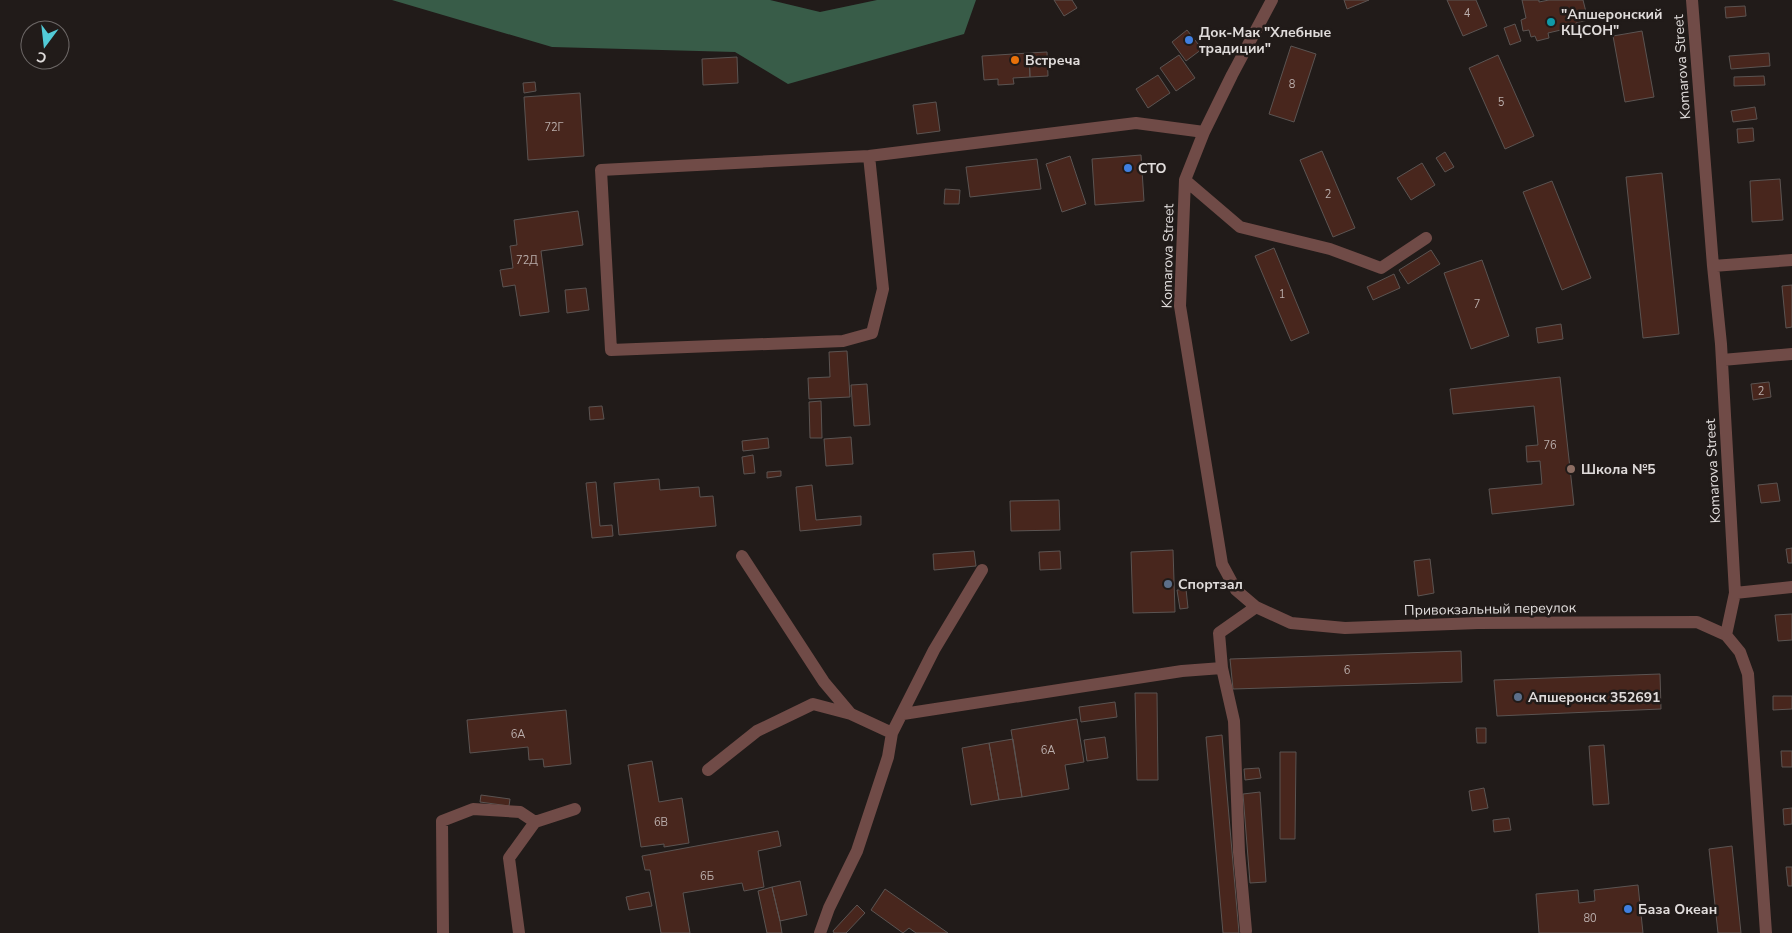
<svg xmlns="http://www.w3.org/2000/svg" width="1792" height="933" viewBox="0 0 1792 933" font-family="'Nunito Sans',sans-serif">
	<rect width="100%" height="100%" fill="#211b19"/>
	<path fill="#385c48" d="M392,0H770L820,12L877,0H976L964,34L788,84L735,52L552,47Z"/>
	<path fill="#48261d" stroke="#5b5452" d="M1054,0H1072L1077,8L1064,16Z
		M1344,0H1369L1347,9Z
		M1447,0H1476L1487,26L1463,36Z
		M1522,0H1539V2L1549,0H1583L1588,20L1576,23L1578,31L1565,34V29L1548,33L1549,38L1537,41L1535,36L1531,37L1529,30L1523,31L1521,20L1526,18Z
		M1745,6L1746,16L1726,18L1725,7Z
		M1515,24L1521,41L1510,45L1504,28Z
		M1187,30L1202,49L1186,61L1172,42Z
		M1642,31L1654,97L1625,102L1613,36Z
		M1291,46L1316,54L1294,122L1269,114Z
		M1047,52L1048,76L1030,77L1029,53Z
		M1029,53L1030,77L1013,78L1014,84L998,85V79L984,80L982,56Z
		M1769,53L1770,66L1731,69L1729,56Z
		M1179,55L1195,78L1176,91L1160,68Z
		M1498,55L1534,136L1505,149L1469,68Z
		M737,57L738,83L703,85L702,59Z
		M1158,75L1170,93L1148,108L1136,89Z
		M1764,76L1765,85L1734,86V77Z
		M535,82L536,91L524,93L523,83Z
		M580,93L584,156L528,160L524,97Z
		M936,102L940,131L917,134L913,105Z
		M1755,107L1757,119L1733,122L1731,111Z
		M1753,128L1754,141L1738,143L1737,129Z
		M1322,151L1355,228L1333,237L1300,160Z
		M1445,152L1454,167L1445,172L1436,158Z
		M1141,155L1144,201L1095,205L1092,159Z
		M1070,156L1086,204L1062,212L1046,164Z
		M1037,159L1041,189L970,197L966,167Z
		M1422,163L1435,185L1411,200L1397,178Z
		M1662,173L1679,334L1643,338L1626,177Z
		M1780,179L1783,220L1752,222L1750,181Z
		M1552,181L1591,278L1562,290L1523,192Z
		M945,189L960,190L959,204H944Z
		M578,211L583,245L541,251L549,312L520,316L515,285L503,287L500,270L513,268L510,246L517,245L514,220Z
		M1274,248L1309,333L1291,341L1255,256Z
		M1431,250L1440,264L1408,284L1399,270Z
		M1482,260L1509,336L1471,349L1444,273Z
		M1394,274L1400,288L1373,300L1367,287Z
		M1792,285V327L1786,328L1782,286Z
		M586,288L589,310L567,313L565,290Z
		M1561,324L1563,339L1538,343L1536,328Z
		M847,351L850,397L809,399L808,378L830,377L829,352Z
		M1560,377L1574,505L1492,514L1489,489L1542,484L1540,461L1527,462L1526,446L1538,445L1534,406L1453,414L1450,389Z
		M1769,382L1771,397L1753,400L1751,384Z
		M867,384L870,425L854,426L851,385Z
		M821,401L822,438H810L809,402Z
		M602,406L604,419L590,420L589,407Z
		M851,437L853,464L826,466L824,439Z
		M768,438L769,448L743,451L742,441Z
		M753,455L755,473L744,474L742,457Z
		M781,471V476L767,478V472Z
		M659,479L660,490L699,487L700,497L713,496L716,526L619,535L614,483Z
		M596,482L600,526L612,525L613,536L592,538L586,483Z
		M1777,483L1780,501L1761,503L1758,485Z
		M812,485L816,520L861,516V525L800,531L796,487Z
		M1059,500L1060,530L1011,531L1010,501Z
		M1792,548V563H1788L1786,549Z
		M1173,550L1175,612L1133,613L1131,552Z
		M974,551L976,566L934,570L933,554Z
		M1060,551L1061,569L1040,570L1039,552Z
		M1430,559L1434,593L1418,596L1414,561Z
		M1186,589L1188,608L1180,609L1177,590Z
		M1792,614V640L1778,641L1775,615Z
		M1461,651L1462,682L1233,689L1230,659Z
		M1660,674L1661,709L1497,716L1494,680Z
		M1135,693H1157L1158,780H1137Z
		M1773,696H1792V709L1773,710Z
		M1115,702L1117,717L1081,722L1079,707Z
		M566,710L571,764L544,767L543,759L529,760L528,747L470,753L467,720Z
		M1077,719L1084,762L1065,765L1069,789L1022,797L1011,730Z
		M1476,728H1486V743H1477Z
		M1222,735L1239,933H1223L1206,737Z
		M1105,737L1108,758L1087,761L1084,740Z
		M1013,739L1022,797L999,800L989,743Z
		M989,743L999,800L971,805L962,748Z
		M1604,745L1609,804L1593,805L1589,746Z
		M1781,751H1792V767H1782Z
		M1280,752H1296L1295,839H1280Z
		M652,761L659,802L682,798L689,843L664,847V844L641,847L628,765Z
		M1259,768L1261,778L1245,780L1244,769Z
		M1484,788L1488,808L1472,811L1469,791Z
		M1260,792L1266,882L1250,883L1243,794Z
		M481,795L510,799L509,806L480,802Z
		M1792,808V824L1784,825L1783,809Z
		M1509,818L1511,830L1494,832L1493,820Z
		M778,831L781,846L758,851L764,887L744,891L742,883L683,893L690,933H661L650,870H645L642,856Z
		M1732,846L1741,933H1718L1709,849Z
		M1786,867H1792V886H1788Z
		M800,881L807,915L780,921L772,887Z
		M1638,885L1643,933H1539L1536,894L1578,890L1579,903L1595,901L1594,890Z
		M772,887L780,921L782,933H767L758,891Z
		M885,889L948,933H916L909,928L903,933L871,910Z
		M649,892L652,906L629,910L626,897Z
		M857,905L865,913L846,933H834L833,931Z"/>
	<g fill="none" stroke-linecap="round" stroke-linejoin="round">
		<path stroke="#704b47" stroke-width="12" d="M1272,0L1232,75L1204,132L1185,180L1180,306L1222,564L1236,590L1256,607L1291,623L1345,628L1478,623L1697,622L1726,635
			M1692,0L1713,266L1721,344L1735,593L1726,635L1740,652L1748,674L1766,933
			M869,156L883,289L872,333L843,341L611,350L601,170L869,156L1136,123L1204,132
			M1185,180L1240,227L1330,249L1381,268L1426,238
			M1713,266L1792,260
			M1722,360L1792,354
			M742,556L824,682L851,714L892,733
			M1735,593L1792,587
			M1222,668L1234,721L1239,852L1246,931
			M903,714L1182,671L1222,668L1219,633L1256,607
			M708,770L757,731L813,704L851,714
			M443,933L442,821L473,809L520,812L535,822L575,809
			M519,933L509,858L535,822
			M820,933L829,908L857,851L888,757L892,733L934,650L982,570"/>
	</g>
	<circle fill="#0f9aa8" stroke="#211b19" stroke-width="2" cx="1551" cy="22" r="5"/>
	<g fill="#3f7fe0" stroke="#211b19" stroke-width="2">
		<circle cx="1189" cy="40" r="5"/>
		<circle cx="1128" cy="168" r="5"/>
		<circle cx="1628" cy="909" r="5"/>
	</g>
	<circle fill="#e8710a" stroke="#211b19" stroke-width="2" cx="1015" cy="60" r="5"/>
	<circle fill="#8d6e63" stroke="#211b19" stroke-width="2" cx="1571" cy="469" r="5"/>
	<g fill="#5c6f8a" stroke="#211b19" stroke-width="2">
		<circle cx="1168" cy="584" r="5"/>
		<circle cx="1518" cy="697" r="5"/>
	</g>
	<g text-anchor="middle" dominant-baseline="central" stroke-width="5" stroke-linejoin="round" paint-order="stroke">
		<g font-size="11" fill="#baaeac">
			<text x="1467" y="13">4</text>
			<text x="1292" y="84">8</text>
			<text x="1501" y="102">5</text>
			<text x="554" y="127">72Г</text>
			<text x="1328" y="194">2</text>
			<text x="527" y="260">72Д</text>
			<text x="1282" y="294">1</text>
			<text x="1477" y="304">7</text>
			<text x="1761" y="391">2</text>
			<text x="1550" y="445">76</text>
			<text x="1347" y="670">6</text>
			<text x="518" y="734">6А</text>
			<text x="1048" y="750">6А</text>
			<text x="661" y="822">6В</text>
			<text x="707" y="876">6Б</text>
			<text x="1590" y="918">80</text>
		</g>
		<g font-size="14" font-weight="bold" fill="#e0dcdb" stroke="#211b19" text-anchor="start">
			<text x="1561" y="14">"Апшеронский<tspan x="1561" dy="16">КЦСОН"</tspan></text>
			<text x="1199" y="32">Док-Мак "Хлебные<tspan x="1199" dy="16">традиции"</tspan></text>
			<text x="1025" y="60">Встреча</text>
			<text x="1138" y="168">СТО</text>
			<text x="1581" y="469">Школа №5</text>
			<text x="1178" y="584">Спортзал</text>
			<text x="1528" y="697">Апшеронск 352691</text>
			<text x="1638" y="909">База Океан</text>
		</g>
		<g font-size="14" fill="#e0dcdb" stroke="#211b19">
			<text transform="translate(1682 67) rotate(-94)">Komarova Street</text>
			<text transform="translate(1168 256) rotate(-89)">Komarova Street</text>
			<text transform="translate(1713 471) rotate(-93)">Komarova Street</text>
			<text transform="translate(1490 609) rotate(-1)">Привокзальный переулок</text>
		</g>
	</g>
	<g transform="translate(45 45) rotate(195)"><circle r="24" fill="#211b19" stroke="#6d6867"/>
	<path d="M0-4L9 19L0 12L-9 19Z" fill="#52cbd7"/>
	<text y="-8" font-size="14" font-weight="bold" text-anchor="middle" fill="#e0dcdb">С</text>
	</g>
</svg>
